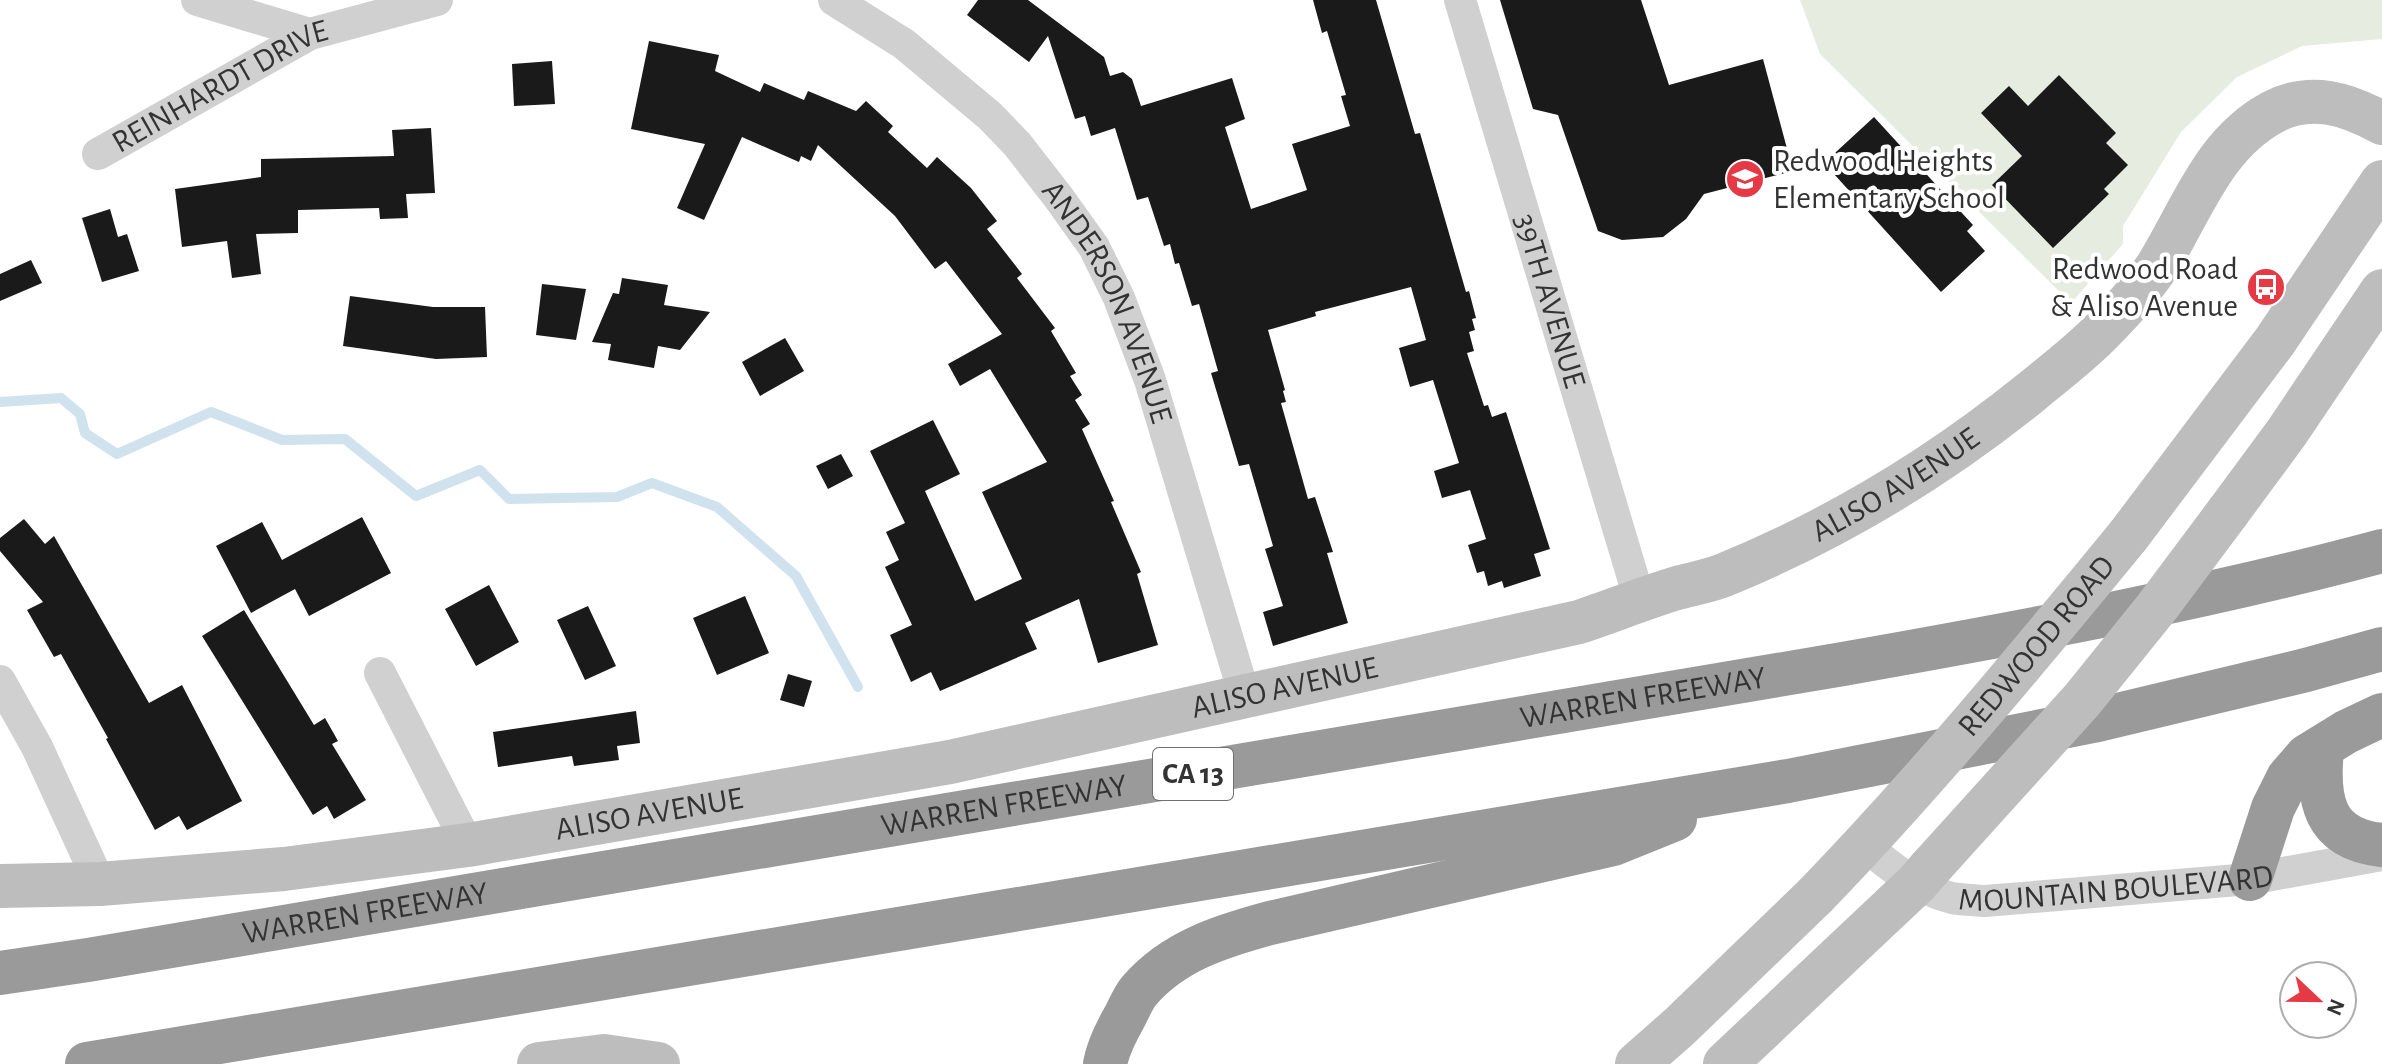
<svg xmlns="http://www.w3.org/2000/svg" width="2382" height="1064" viewBox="0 0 2382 1064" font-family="'Alegreya Sans',sans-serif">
	<rect width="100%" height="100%" fill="#fff"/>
	<path fill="#e6ecdf" d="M1800,0H2382V39L2302,46L2237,77L2181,132L2123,226V244L2071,303L1820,54Z"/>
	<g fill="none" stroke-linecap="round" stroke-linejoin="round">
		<path stroke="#cfe2ee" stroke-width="10" d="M0,402L61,398L80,414L85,433L117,454L211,412L282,440L345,439L416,496L480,470L509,499L617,497L652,483L717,507L796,576L858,687"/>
	</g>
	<path fill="#1a1a1a" d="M978,0H1028L1104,57L1110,76L1123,72L1132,79L1141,106L1232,78L1245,119L1225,127L1251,209L1307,190L1292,144L1350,126L1341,96L1346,95L1327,31L1322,33L1313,0H1376L1415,134L1420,133L1466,292L1469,291L1476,318L1472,319L1475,330L1469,332L1474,351L1467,353L1484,406L1488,405L1492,417L1506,412L1550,549L1534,554L1541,576L1504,588L1502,581L1488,586L1484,571L1477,573L1468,545L1486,539L1470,490L1442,498L1434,471L1459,463L1433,380L1410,387L1399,348L1426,340L1411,287L1315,312L1316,316L1268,330L1285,390L1283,391L1286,402L1281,403L1308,499L1315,497L1333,552L1327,553L1348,623L1273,646L1263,612L1283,606L1265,549L1273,546L1249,464L1239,466L1211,373L1218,371L1199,304L1192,306L1179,263L1175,264L1170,244L1164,246L1148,197L1137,200L1115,128L1091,136L1085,116L1075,119L1048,36L1029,62L967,15Z
		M1500,0H1641L1669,85L1763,59L1793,171L1704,194L1686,219L1663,237L1622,240L1598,231L1558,115L1533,109Z
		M649,41L719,55L715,71L760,92L764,83L804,100L808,91L856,111L866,101L893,126L888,132L927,168L937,157L971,188L997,221L987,229L1022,274L1017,278L1055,328L1051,331L1076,373L1070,376L1082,395L1075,400L1090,424L1082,429L1114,501L1111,502L1141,572L1137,574L1158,645L1098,663L1079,599L1025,623L1037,649L940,691L931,672L911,682L890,635L912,625L885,567L899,560L886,532L905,523L870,451L933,420L960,474L925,491L975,601L1022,579L982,492L1047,462L990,369L960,386L948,364L1002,334L946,261L935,269L895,216L818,145L811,161L801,156L799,162L742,137L704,220L677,208L705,144L631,129Z
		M552,61L555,104L514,106L512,64Z
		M2059,75L2116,133L2106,143L2128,165L2104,189L2109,194L2053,248L1992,185L2022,156L1981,113L2009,86L2028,106Z
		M1874,117L1973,225L1967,231L1985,251L1941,292L1824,163Z
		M431,128L435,193L406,194L408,218L380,219L379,208L298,210V233L256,234L261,274L232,278L227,241L182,247L175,189L261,177V159L394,156L392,130Z
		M110,209L118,237L127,234L139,271L102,282L82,218Z
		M31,260L42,283L0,301V274Z
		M622,278L668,285L664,305L710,312L680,350L658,346L654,368L608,360L611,344L592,342L613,293L619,294Z
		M542,284L586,289L576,340L536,335Z
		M350,296L433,307H485L487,357L436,359L343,346Z
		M785,338L804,371L760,396L742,362Z
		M841,454L853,476L828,489L816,466Z
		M362,517L391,573L309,616L295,589L251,613L216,546L262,522L282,560Z
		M24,519L45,544L54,536L149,703L182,685L242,801L187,830L179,816L155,830L106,739L108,738L61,654L54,657L27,610L43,602L0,551V538Z
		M489,585L519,642L476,666L445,609Z
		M745,596L769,653L717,675L693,618Z
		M588,606L616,666L585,680L557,620Z
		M244,610L314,725L325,718L338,741L332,744L366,800L334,819L327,806L313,815L202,636Z
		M788,674L812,681L804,707L780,700Z
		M636,711L640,743L617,746L619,760L574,766L572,756L498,767L493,732Z"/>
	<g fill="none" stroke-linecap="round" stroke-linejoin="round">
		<g stroke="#d0d0d0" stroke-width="32">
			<path d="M197,0L310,34"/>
			<path id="s1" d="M834,0L904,44L990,116L1017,144L1059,198L1094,247L1119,298L1150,380L1245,697"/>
			<path id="s2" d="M1460,0L1640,601"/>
			<path id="s3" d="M98,154L310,34L437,0"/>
			<path d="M380,673L468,845"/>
			<path d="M0,681L37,747L100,884"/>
			<path id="s4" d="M1864,845C1890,866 1918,890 1952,898C1962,900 1974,900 1985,901L2250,879L2382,855"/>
		</g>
		<g stroke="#bdbdbd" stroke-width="44">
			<path d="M2228,512L2287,432L2382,291"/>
			<path d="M2128,536L2275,341L2382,182"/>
			<path id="s5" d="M0,886L100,884L284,869L468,845L950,762L1579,622C1612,611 1644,598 1677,588C1692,584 1709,581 1724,575C1834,530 1937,468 2030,393C2053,374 2078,355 2099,334C2120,313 2142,290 2158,265C2192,210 2213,144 2273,112C2311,92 2347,104 2382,123"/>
			<path d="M539,1064L604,1056L658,1064"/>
			<path d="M1637,1064L1679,1027L1815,896"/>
			<path d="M1725,1064L1917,883L1930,868"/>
		</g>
		<g stroke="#9a9a9a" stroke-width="44">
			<path d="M2322,749C2317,800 2323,839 2382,845"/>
			<path d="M2250,879L2273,808L2288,778L2307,756L2346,732L2382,715"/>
			<path id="s6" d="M0,973L88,960L1843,664C2024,632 2204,599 2382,551"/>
			<path d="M87,1064L1788,781L2093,721L2306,670L2382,649"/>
			<path d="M1105,1064C1108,1048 1116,1032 1124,1018C1129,1009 1133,998 1139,991C1173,951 1222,936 1270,923L1613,844L1675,819"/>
		</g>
		<g stroke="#bdbdbd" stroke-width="44">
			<path d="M1930,868L2082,700L2157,607L2228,512"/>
			<path id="s7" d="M1815,896C1926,781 2027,659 2128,536"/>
		</g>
	</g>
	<defs>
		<symbol id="school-disc" viewBox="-11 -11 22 22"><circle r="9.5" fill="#e63946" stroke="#fff"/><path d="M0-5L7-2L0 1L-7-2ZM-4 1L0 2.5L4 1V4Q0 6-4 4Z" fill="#fff"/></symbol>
		<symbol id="bus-disc" viewBox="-11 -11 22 22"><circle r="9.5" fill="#e63946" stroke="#fff"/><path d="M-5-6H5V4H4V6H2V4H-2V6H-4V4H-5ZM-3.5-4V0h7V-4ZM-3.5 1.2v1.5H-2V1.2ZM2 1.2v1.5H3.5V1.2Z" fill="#fff"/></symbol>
	</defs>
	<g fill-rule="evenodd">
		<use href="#school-disc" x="1723" y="157" width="44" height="44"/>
		<use href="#bus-disc" x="2244" y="265" width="44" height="44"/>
	</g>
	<g text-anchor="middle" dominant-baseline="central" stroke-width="8" stroke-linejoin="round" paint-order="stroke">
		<rect fill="#fff" stroke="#707070" stroke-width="2" x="1153" y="748" width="80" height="52" rx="6"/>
		<g font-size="30" font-weight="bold" fill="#333">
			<text x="1193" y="774">CA 13</text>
		</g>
		<g font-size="32" fill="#333" stroke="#fff">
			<text stroke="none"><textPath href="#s3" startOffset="140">REINHARDT DRIVE</textPath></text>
			<text stroke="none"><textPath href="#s2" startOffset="314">39TH AVENUE</textPath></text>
			<text stroke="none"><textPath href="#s1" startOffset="418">ANDERSON AVENUE</textPath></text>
			<text stroke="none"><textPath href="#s5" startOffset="1950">ALISO AVENUE</textPath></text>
			<text stroke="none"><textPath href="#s7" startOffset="334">REDWOOD ROAD</textPath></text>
			<text stroke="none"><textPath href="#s5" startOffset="1302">ALISO AVENUE</textPath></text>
			<text stroke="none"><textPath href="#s6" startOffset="1666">WARREN FREEWAY</textPath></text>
			<text stroke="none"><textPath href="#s6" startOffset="1018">WARREN FREEWAY</textPath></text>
			<text stroke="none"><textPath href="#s5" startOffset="654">ALISO AVENUE</textPath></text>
			<text stroke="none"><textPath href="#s4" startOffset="268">MOUNTAIN BOULEVARD</textPath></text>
			<text stroke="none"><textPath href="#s6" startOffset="370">WARREN FREEWAY</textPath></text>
		</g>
		<g font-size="32" fill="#333" stroke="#fff" text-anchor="start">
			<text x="1773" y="161">Redwood Heights<tspan x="1773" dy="37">Elementary School</tspan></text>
			<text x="2238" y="269" text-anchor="end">Redwood Road<tspan x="2238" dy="37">&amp; Aliso Avenue</tspan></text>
		</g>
	</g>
	<g transform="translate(2318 1000) rotate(112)"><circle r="38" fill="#ffffff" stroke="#adadad" stroke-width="2"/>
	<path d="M0-6L14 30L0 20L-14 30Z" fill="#e63946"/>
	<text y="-12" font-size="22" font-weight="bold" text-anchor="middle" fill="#333333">N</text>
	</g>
</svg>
